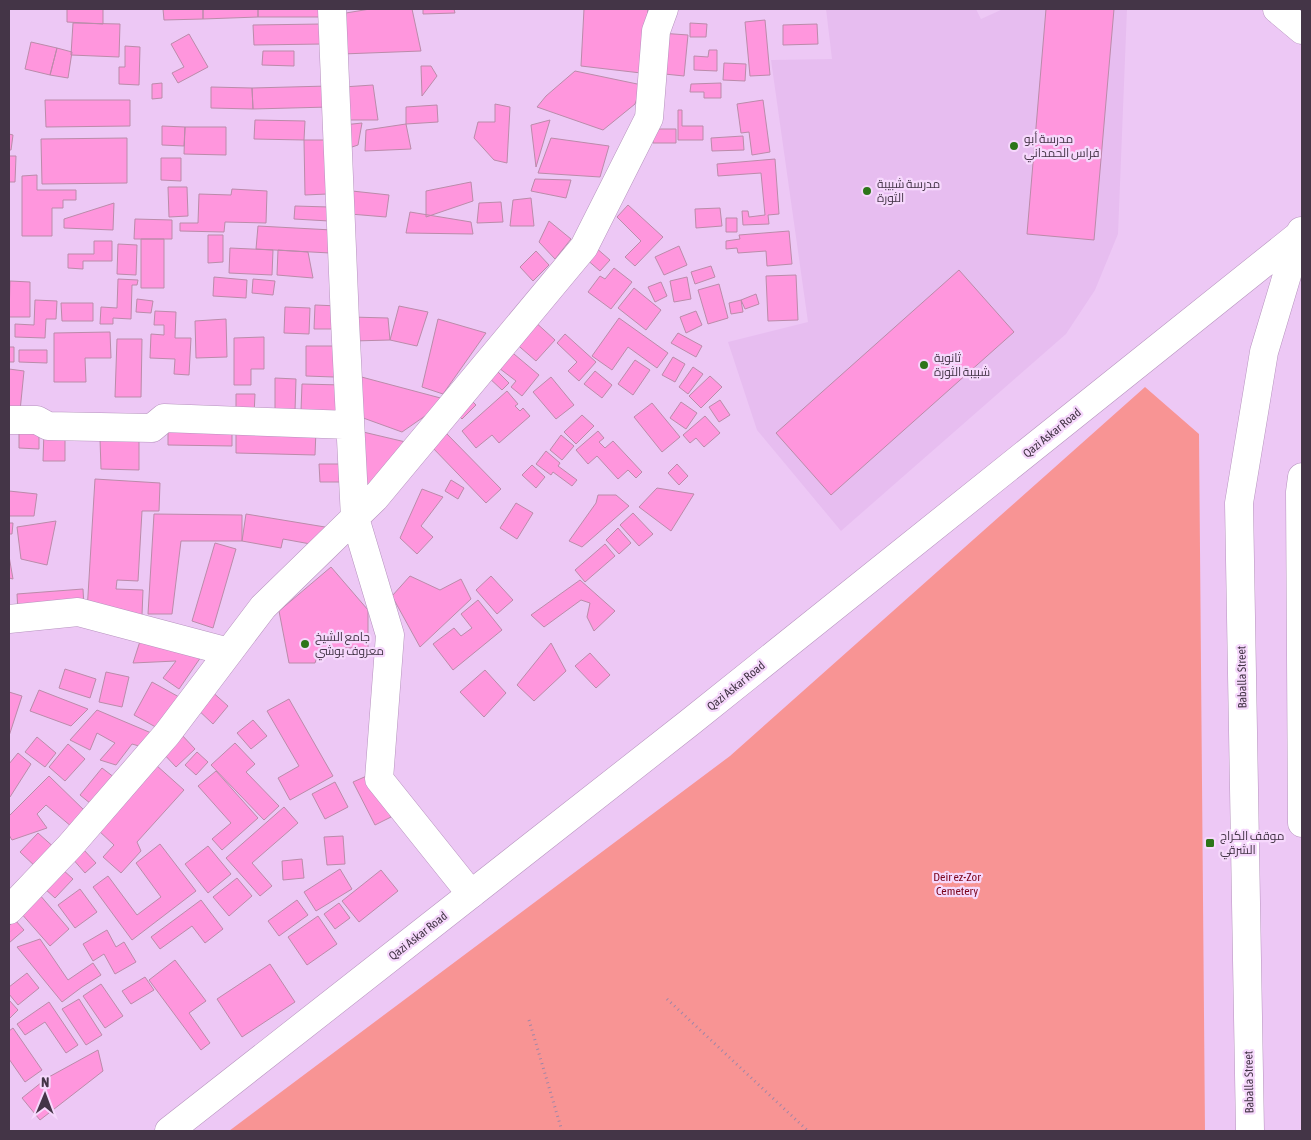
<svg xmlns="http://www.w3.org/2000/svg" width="1311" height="1140" viewBox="0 0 1311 1140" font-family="'Asap Condensed',Cairo,sans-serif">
	<rect width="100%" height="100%" fill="#edc8f5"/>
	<path fill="#e7bdf0" d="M826,9H976L981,19L1003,9H1127L1118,234L1095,290L1066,334L841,531L757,430L728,342L808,322L771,60L832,59Z"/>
	<path fill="#f89494" d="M1145,387L1199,434L1205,1131H229L730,756Z"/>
	<path fill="#ff96dd" stroke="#bb8baa" d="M67,9H103V24L67,22Z
		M163,9H203V19L164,20Z
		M203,9H258V17L203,19Z
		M258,9H323V17H258Z
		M370,9H412L421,51L342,54L346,13Z
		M423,9H454L455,13L423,14Z
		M584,9H648L641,73L581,66Z
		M1046,9H1114L1094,240L1027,234Z
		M765,20L770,75L750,76L745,22Z
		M73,23L120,24L119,57L71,55Z
		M690,23L707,24L706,37H690Z
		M322,24V44L254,45L253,25Z
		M817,24L818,44L783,45V25Z
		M660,33L688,35L684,76L655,73Z
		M189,34L208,67L178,83L172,73L184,67L171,44Z
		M31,42L57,48L50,75L25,69Z
		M125,46L140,47L139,85L119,84V67H125Z
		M57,48L72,52L68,78L50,75Z
		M709,50H717V71L694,70V56L708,57Z
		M263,51H294V66L262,65Z
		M724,63L746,64L745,81L723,80Z
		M421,66H431L437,76L422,96Z
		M575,71L642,85L635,104L603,130L537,107L546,96Z
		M162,83V98L152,99V84Z
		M721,83V98H704V92H690L691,84Z
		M373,85L378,120H344L343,87Z
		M328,86L329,107L253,109L252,88Z
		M211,87L252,88L253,109L211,108Z
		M45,100H130V126L46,127Z
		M763,100L770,152L752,155L749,132L741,133L737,104Z
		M495,104L510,107L507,163L494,160L474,138L478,122H495Z
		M437,105L438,122L406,124V107Z
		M678,110H682V126H703V140H678Z
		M255,120L305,121L304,140L254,139Z
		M550,120L536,167L531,125Z
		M362,123L358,145L346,149L343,125Z
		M406,124L411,149L365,151L366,130Z
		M162,126L185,127L184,146L162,145Z
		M185,127H226V155L184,154Z
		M653,129H676V143H653Z
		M9,134L13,135L11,150H9Z
		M743,136L744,150L712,151L711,138Z
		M127,138V183L42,184L41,139Z
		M551,138L609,146L600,177L538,173Z
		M304,140H326L327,194L305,195Z
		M9,156H16L15,182H9Z
		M161,158H181V181L161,180Z
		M775,159L779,214L768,215L769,224L743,225L742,211H748L749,217L765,215L761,173L718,176L717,164Z
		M37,175V190H76V200H63V208H52V236H22V176Z
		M535,179L571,180L566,198L531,191Z
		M471,182L473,201L426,217V191Z
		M168,187H187L188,216L169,217Z
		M232,189L267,191L266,223L225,222L224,232L180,231V223H198L199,194L231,195Z
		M352,191L389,195L386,217L350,214Z
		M531,198L534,226H510L513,200Z
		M501,202L503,222L477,223L479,203Z
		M114,203L113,230L64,228V219Z
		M628,205L663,237L635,266L625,257L641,241L617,217Z
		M295,206L329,207V221L294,219Z
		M720,208L722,226L696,228L695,209Z
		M410,212L471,222L473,234L406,233Z
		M726,218H737V232H726Z
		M135,219L172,220V239H134Z
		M549,221L571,239L555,259L539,242Z
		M258,226L332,230L330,253L256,249Z
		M789,231L792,264L767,266L766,251L738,253L737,248L726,249V241L740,239L739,235Z
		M208,235H223V262L208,263Z
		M141,239H164V288H141Z
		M94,241H112V261H83V269L68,268V254H94Z
		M118,244L137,245L136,275L117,274Z
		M679,246L687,265L664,275L655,257Z
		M595,247L610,260L600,271L585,258Z
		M230,248L273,250L272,275L229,273Z
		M278,250L308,252L313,278L277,275Z
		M536,251L549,265L533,281L520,267Z
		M711,266L715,277L695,284L691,272Z
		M614,268L632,282L611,309L588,292L600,276L605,279Z
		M959,270L1014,332L831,495L776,433Z
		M796,275L798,320L768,321L766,276Z
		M214,277L247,280L246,298L213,296Z
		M687,277L691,299L674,302L670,281Z
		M118,279L138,280L137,285H132L131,319L113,318V324H100L101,307L117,308Z
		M253,279L275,281L273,295L252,293Z
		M10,281L30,282V317H9Z
		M661,282L667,296L655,302L648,287Z
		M719,284L728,318L708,324L698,290Z
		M634,288L661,310L646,330L618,308Z
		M756,294L759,304L745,309L741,300Z
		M137,299L153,301L151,313L136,312Z
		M35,300L57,301L56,319H46L45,338L15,337V324L34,325Z
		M741,300L743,312L731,314L729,303Z
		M61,303H93V321H62Z
		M315,305L339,306V329H314Z
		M399,306L428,312L417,346L390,340Z
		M285,307L310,308L309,334L284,333Z
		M155,311L176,312L175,338H191L189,375L174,374L175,359L150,358L151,334L164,335V325H154Z
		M696,311L702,325L686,333L680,317Z
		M351,317L388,318L390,340L353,341Z
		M619,318L668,353L657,368L628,347L612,370L592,356Z
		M226,319L227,357L196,358L195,321Z
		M438,319L486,333L443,394L422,387Z
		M533,320L555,340L536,361L513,341Z
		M110,332L111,358H85L86,382H54V333Z
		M678,333L702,346L696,357L671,343Z
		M565,334L596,362L579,381L568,371L577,362L557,343Z
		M264,337V369H251V385H234V338Z
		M117,339H142L141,397H115Z
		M306,346H334V377L306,376Z
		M9,347H14V362H9Z
		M508,349L539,375L522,396L511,387L516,381L495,365Z
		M19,350H47V363L19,362Z
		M673,357L685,364L675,382L662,375Z
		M635,360L650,370L633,395L618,384Z
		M693,367L703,374L688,394L679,387Z
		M494,368L509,383L502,390L487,376Z
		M9,369L24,371L20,411L9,410Z
		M595,371L612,385L602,398L584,384Z
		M354,375L448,400L402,432L355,415Z
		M710,376L722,387L701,408L689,396Z
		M551,377L574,405L556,419L533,392Z
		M275,378L296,379L295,411H275Z
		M302,384L342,385L341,413L301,411Z
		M507,391L518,404L515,406L520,411L523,408L530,416L499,443L492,435L476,448L462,431Z
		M236,394H255L254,415L236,414Z
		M467,396L476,405L462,419L453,410Z
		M720,400L730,415L719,422L709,407Z
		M681,402L697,413L686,429L670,418Z
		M652,403L680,437L662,452L634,417Z
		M582,415L594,426L576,444L564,432Z
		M705,416L720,433L704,447L696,438L690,443L683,435Z
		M19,427L39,428V449L19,448Z
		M168,427L232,428V446L168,445Z
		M236,428L316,430L315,455L236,453Z
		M44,431L65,432V461H43Z
		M359,431L414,444L359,503Z
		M598,431L604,438L599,442L605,448L613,441L642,472L636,478L628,470L618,479L597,456L588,464L576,450Z
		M445,432L501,489L486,503L431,446Z
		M561,435L574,446L562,460L550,450Z
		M100,439H139V470L101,469Z
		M546,451L560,463L558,466L577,480L572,486L553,472L551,475L536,464Z
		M319,464H343V482H320Z
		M677,464L688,476L679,485L668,473Z
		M532,465L545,477L536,488L522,475Z
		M95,479L160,483L159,511H142L138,581L117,580L116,589L143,590L142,615L87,612Z
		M451,480L464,488L458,499L445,491Z
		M657,488L694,494L671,531L639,507Z
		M422,489L443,497L421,526L433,537L417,554L400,538Z
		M9,491L37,494L34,516H9Z
		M598,495H616L629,506L582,547L569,541L596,503Z
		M516,503L533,513L517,539L500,528Z
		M633,513L653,534L639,546L620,525Z
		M154,514L242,515V541H181L172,614H148Z
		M246,514L325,527L316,545L283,539L281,548L242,541Z
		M56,521L47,565L21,559L17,527Z
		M9,523H13L12,534H9Z
		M618,528L631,543L619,554L606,540Z
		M215,543L236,549L213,628L192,621Z
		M605,544L615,556L585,582L575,570Z
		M9,556L13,579L9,578Z
		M331,567L368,610V648H320L315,663H289L279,611Z
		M410,576L440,590L461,579L471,599L420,647L392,596Z
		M491,576L513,600L497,614L476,590Z
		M580,580L615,611L594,631L587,617L590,603L581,600L544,627L531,615Z
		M83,589L84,608L18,612L17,594Z
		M478,600L502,630L453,670L433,644L454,628L461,636L472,628L461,614Z
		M142,635L203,654L179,689L163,678L176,661L133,663Z
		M551,643L566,671L534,701L517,685Z
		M590,653L610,675L596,688L575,666Z
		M65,669L96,679L90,698L59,688Z
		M485,670L506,693L484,717L460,692Z
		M106,672L129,677L122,707L99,702Z
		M152,682L179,697L161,730L134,715Z
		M209,689L228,706L213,724L194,706Z
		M39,690L88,709L71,726L30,711Z
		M9,692L22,696L9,736Z
		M289,699L333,776L290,800L278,778L299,766L267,711Z
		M97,710L156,735L146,748L132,744L116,765L100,760L115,743L97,733L90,750L70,740Z
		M253,720L267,736L251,749L237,733Z
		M180,733L195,749L176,767L161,751Z
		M37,737L56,753L45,767L25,752Z
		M235,743L255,764L246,772L279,806L264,820L211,765Z
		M68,744L85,759L65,781L49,767Z
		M197,752L208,762L196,775L185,765Z
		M18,753L31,764L10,797H9V764Z
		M156,765L184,790L137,842L141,851L121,873L103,857L114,845L98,830Z
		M102,768L119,781L96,808L80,795Z
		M216,771L258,818L222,850L212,839L231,823L198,786Z
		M369,775L391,817L375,825L353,782Z
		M49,776L87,813L72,827L46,805L37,814L47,828L12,840L9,835V816Z
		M335,782L348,807L325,819L312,794Z
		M284,807L298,823L252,863L272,886L260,896L226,858Z
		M38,833L57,850L38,869L20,852Z
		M343,836L345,864L327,865L324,837Z
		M160,844L196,891L132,940L93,887L108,876L137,915L161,897L136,863Z
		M208,846L231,874L208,893L185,864Z
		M83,849L96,863L85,873L72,858Z
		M302,859L304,878L283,880L282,861Z
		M62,869L73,879L55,898L44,888Z
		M340,869L352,889L316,911L304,892Z
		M381,870L398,891L359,922L342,901Z
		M237,878L252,896L229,916L213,897Z
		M80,889L97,912L75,928L58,905Z
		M39,894L69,929L50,946L20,912Z
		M201,900L223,929L205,943L192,926L160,949L151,937Z
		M297,900L308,915L279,936L268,921Z
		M339,903L350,918L335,929L324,914Z
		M318,916L337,944L307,965L288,937Z
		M15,920L24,930L9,943V926Z
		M107,930L116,947L124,942L136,962L115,974L104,954L93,961L83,944Z
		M40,939L68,980L93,963L101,975L82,987L62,1002L17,947Z
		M175,960L206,1001L189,1013L210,1043L201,1050L149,980Z
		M270,964L295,1002L242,1037L217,999Z
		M27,973L39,988L18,1005L9,994V987Z
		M145,977L154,990L131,1004L122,991Z
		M101,984L123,1016L105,1028L83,996Z
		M79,999L102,1035L86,1045L62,1009Z
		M9,1000L18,1010L9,1019Z
		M49,1002L78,1045L66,1053L45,1022L25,1035L17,1024Z
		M13,1028L42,1070L25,1082L9,1059V1031Z
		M98,1050L103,1071L40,1120L22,1098L47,1078Z"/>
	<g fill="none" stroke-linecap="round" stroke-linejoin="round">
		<defs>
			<path id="minor" d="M332,9L345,321L355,518L390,635L379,779L471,894
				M1277,9L1302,30
				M9,420H37L48,426L152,428L164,418L350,425
				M9,619L78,612L229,652
				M9,910L70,846L167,734L263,607L375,498L584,247L649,118L656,31L664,9"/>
			<path id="major" d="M1302,477L1300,492L1302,823
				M169,1131L689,723L1299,235
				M1250,1131L1239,503L1264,352L1299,235L1301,231"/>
		</defs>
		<use href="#minor" stroke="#b693be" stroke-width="29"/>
		<use href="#major" stroke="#b693be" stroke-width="29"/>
		<path stroke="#a186a6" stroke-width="3" stroke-dasharray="1 4" stroke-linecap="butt" d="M667,999L808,1131
			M529,1020L562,1131"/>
		<use href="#minor" stroke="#fff" stroke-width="28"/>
		<use href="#major" stroke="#fff" stroke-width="28"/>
	</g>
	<g fill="#2c7519" stroke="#f6d8fc" stroke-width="2">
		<circle cx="1014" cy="146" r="5"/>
		<circle cx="867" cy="191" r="5"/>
		<circle cx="924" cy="365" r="5"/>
		<circle cx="305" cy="644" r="5"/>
		<rect x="1205" y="838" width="10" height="10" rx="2.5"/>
	</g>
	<g text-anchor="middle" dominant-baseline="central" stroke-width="4.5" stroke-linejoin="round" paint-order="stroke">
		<g font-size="12" fill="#443547" stroke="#f6d8fc" text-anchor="start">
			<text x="1024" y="139">مدرسة أبو<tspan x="1024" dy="14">فراس الحمداني</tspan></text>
			<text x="877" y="184">مدرسة شبيبة<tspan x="877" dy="14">الثورة</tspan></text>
			<text x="934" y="358">ثانوية<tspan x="934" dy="14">شبيبة الثورة</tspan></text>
			<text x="315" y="637">جامع الشيخ<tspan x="315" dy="14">معروف بوشي</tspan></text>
			<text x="1220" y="836">موقف الكراج<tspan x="1220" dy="14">الشرقي</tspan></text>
		</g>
		<g font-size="12" fill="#443547" stroke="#f6d8fc">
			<text transform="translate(1052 433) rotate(-39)">Qazi Askar Road</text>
			<text transform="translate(1242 677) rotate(-91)">Baballa Street</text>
			<text transform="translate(736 686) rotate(-39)">Qazi Askar Road</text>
			<text transform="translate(418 936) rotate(-38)">Qazi Askar Road</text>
			<text transform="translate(1249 1082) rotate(-91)">Baballa Street</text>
		</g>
		<g font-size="12" fill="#79031b" stroke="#f6d8fc">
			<text x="957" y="877">Deir ez-Zor<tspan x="957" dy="14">Cemetery</tspan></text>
		</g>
	</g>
	<rect width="1311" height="1140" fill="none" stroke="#443547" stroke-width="20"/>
	<g transform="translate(45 1095) rotate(1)" stroke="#f6d8fc" stroke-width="4" paint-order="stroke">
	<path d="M0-4L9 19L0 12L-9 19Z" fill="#443547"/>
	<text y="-8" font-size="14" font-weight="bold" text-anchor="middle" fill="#443547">N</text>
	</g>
</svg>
